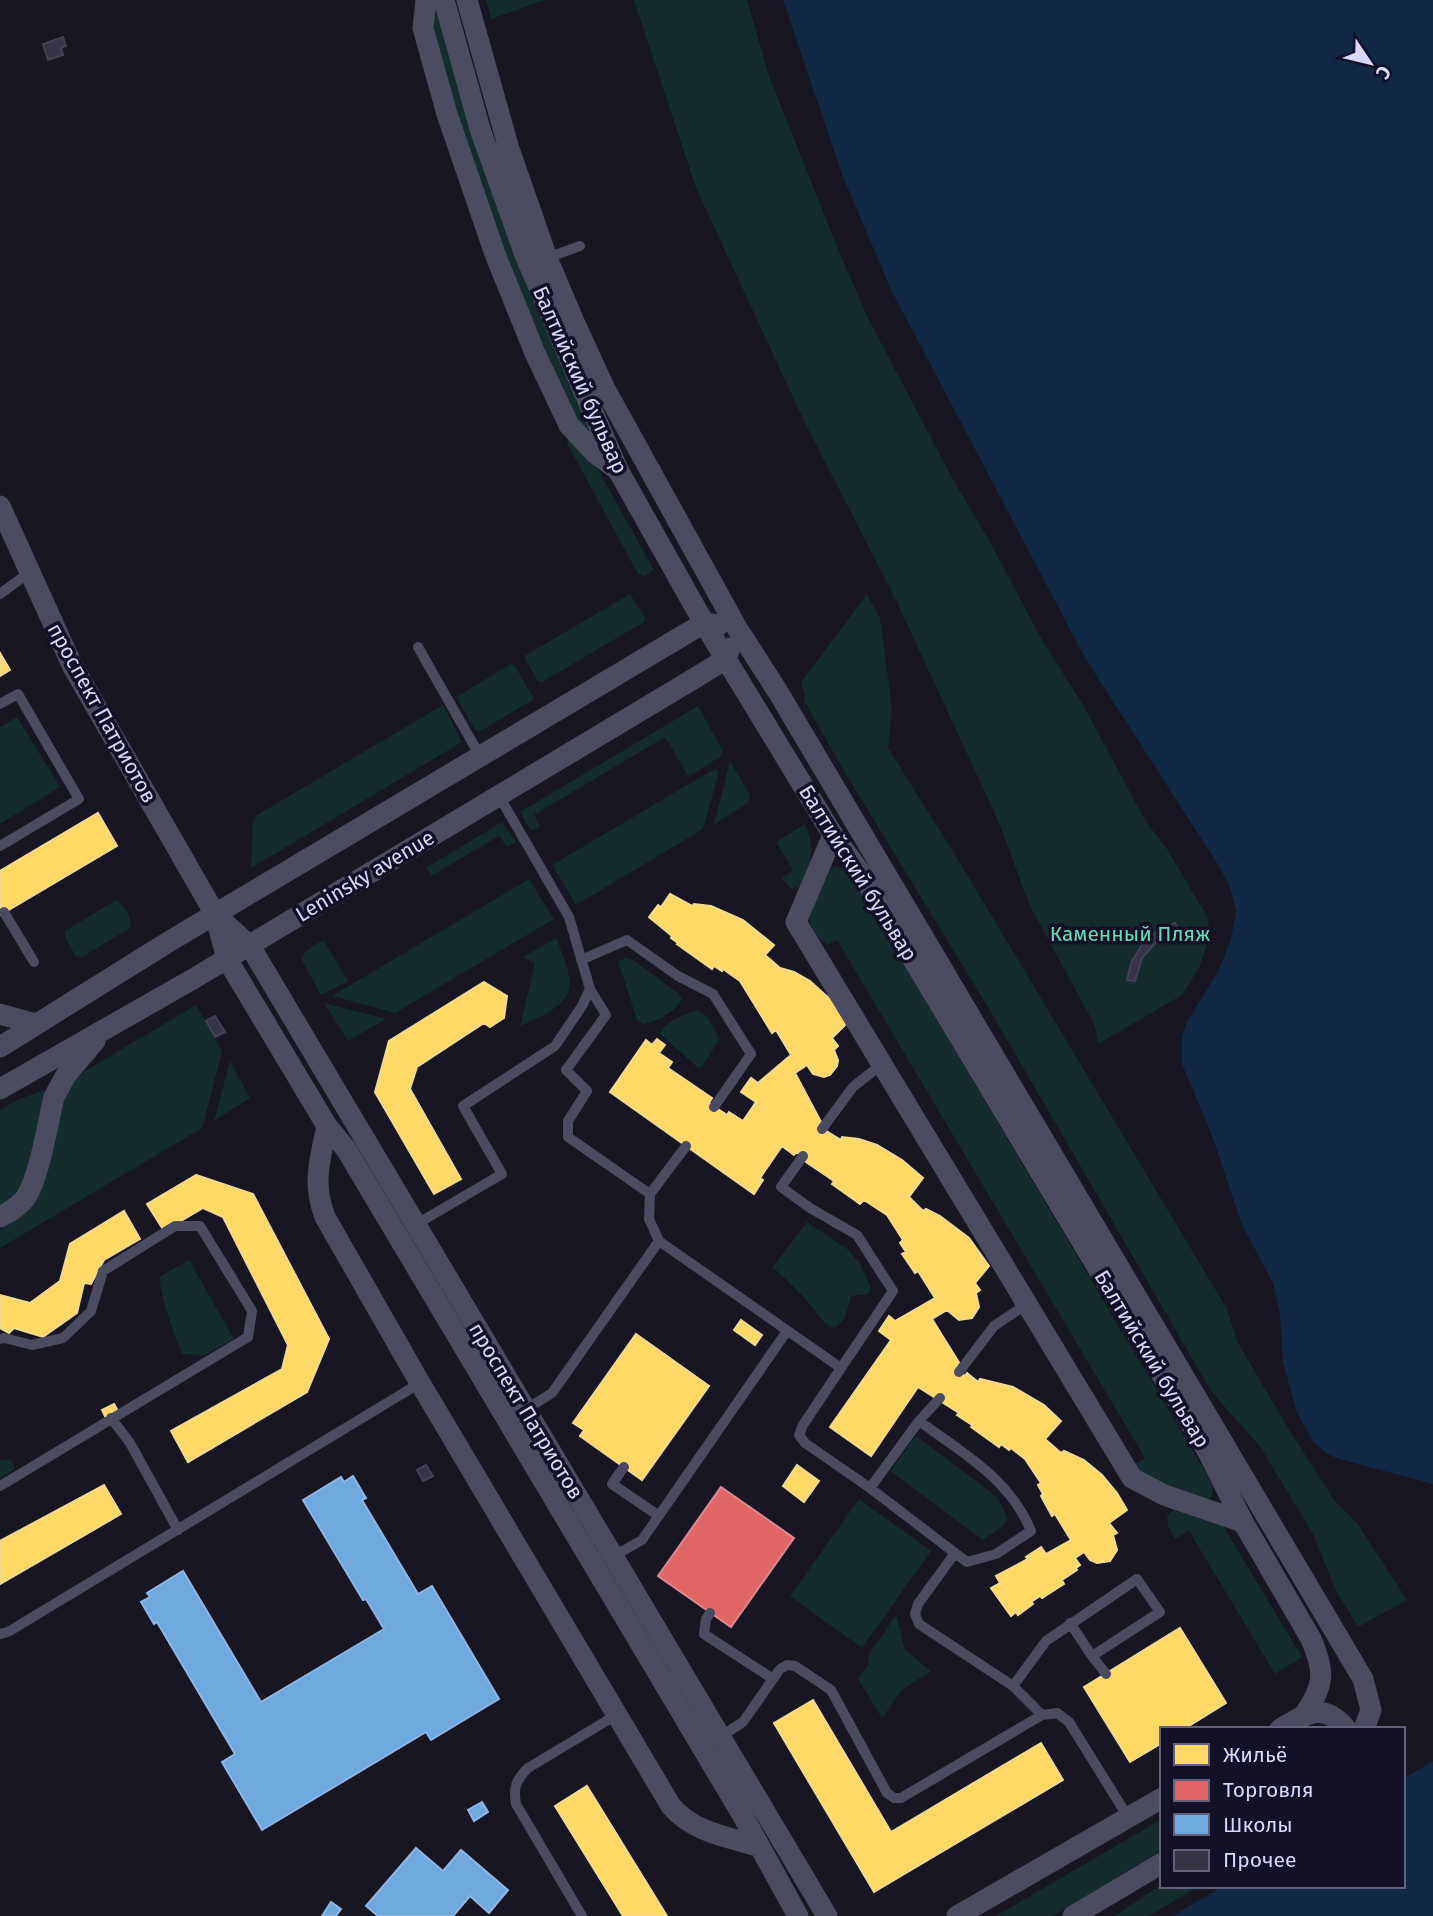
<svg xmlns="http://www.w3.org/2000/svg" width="1433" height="1916" viewBox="0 0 1433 1916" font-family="'Fira Sans',sans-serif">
	<rect width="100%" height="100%" fill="#171622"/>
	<path fill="#142c2c" d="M486,0H545L491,19Z
		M634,0H747L769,76L837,247L867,316L951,476L990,542L1042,640L1083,705L1145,820L1167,849L1208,918L1210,936L1199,968L1182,995L1098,1044L1095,1026L1029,904L1000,825L895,598L804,421L696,188Z
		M435,7L511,247L591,432L581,425C539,340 503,254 473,164C457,119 446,72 432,26Z
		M568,439L597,468L654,570L644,576L638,574L567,443Z
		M630,594L645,618L644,622L542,682L538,681L525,659L526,655Z
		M867,594L880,618L892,708L888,748L957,858L1227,1309L1237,1341L1288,1428L1335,1501L1357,1523L1407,1600L1358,1627L1335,1589L1313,1534L1261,1448L1211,1391L988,1007L847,776L804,701L805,695L801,682Z
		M511,664L515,666L534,699L479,732L474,728L456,697Z
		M443,705L462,742L251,868L253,822L257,815Z
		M698,706L723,751L721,756L689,777L665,737L534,815L540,826L531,831L520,812Z
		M17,717L60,787L0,824V727Z
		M730,761L750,795L748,803L714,824Z
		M716,768L719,772L703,829L576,905L552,865Z
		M502,822L516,842L507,847L499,836L431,876L426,868Z
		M805,824C816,851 811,861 801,887L791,888L781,878L793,870L776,842Z
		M837,866L844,870L852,878L1209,1478L1213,1491L1211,1497L1206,1501L1197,1500L1145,1475L1135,1464L1145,1458L837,940L827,945C794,921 817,897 832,868Z
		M529,879L554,919L395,1013L332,996Z
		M116,900C124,905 133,918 130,928L82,957L76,956L65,938V931Z
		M556,938C579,993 576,1002 520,1026L535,963L523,957Z
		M323,940L348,981L321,995L301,959L306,951Z
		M626,958L633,960L678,993L682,999C677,1011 657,1021 644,1024L637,1020L618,961Z
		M324,1003L386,1019L348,1041Z
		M196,1005L222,1052L202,1128L0,1248V1230L29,1210L62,1104L74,1080L85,1071Z
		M697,1010L707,1017L720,1039L702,1066L697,1067L660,1034C665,1022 685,1014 697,1010Z
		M230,1061L250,1098L214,1121Z
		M44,1090L45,1097L24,1179L20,1190L0,1208V1110L17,1100Z
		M807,1222L847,1249L860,1263L871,1288L868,1294L851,1296L845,1318L835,1328L829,1326L823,1321L805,1298L773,1267Z
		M189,1260L234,1339L205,1355L182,1354C172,1328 163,1305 159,1277Z
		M916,1436L997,1497L1008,1518L1003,1526L983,1540L890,1471Z
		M11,1459L15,1469L0,1478V1460Z
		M859,1499L931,1551L862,1648L790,1596Z
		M1184,1509L1222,1524L1302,1657L1275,1674L1189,1531L1175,1539L1168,1526L1167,1517L1173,1510Z
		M896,1615L905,1650L931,1671L902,1690L882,1718L858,1679L869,1663L868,1656Z
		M1162,1819V1850L1053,1916H996Z
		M1162,1884V1886H1199L1149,1916H1115Z"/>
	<path fill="#122946" d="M783,0H1433V1484L1336,1458L1325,1452L1313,1441L1297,1413L1283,1362L1280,1314L1273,1283L1242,1225L1213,1138L1182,1064V1036L1187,1022L1224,959L1236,911L1222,871L1085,658L892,292L842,175Z
		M1433,1761V1916H1173L1223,1886H1403V1779Z"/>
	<path fill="#171622" d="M779,0H783L842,175L892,292L1085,658L1229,884L1236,911L1231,939L1217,973L1187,1022L1184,1021L1214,971L1227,938L1232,911L1226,885L1082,659L889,293L839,176Z"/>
	<path fill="#ffd966" stroke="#f4d993" stroke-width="2" d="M0,653L10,670L0,676Z
		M98,813L117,846L0,915V871Z
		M670,894L692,906L694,904L711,906L743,920L774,945L765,955L780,968L794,972L810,981L833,1002L847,1023L832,1038L838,1046L834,1050L838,1060L837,1066L830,1075L824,1077L813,1074L807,1065L795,1073L821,1122L818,1126L841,1140L842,1137L859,1139L877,1145L902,1160L923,1178L909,1197L923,1211L926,1209L940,1216L969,1238L989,1266L975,1283L980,1290L976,1293L979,1307L972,1318L959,1320L947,1310L932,1319L960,1364L955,1369L965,1376L967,1373L978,1382L980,1379L1013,1387L1044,1405L1061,1421L1045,1439L1061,1453L1064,1451L1084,1460L1102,1475L1117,1493L1127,1510L1109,1523L1117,1533L1113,1535L1117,1550L1110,1561L1097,1563L1090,1560L1084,1552L1075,1558L1080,1565L1076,1568L1077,1570L1062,1580L1064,1584L1042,1598L1040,1596L1031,1602L1033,1604L1018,1615L1016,1612L1011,1616L991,1588L1000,1583L996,1576L1028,1559L1026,1557L1041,1547L1046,1554L1071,1540L1055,1514L1052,1516L1041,1496L1043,1494L1038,1485L1041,1483L1025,1459L1011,1448L1009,1450L1001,1444L999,1447L971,1427L972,1425L957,1415L959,1413L918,1387L871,1456L830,1427L891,1340L879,1331L889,1316L895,1321L935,1298L918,1271L915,1273L902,1254L906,1252L900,1243L903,1240L887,1215L864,1200L860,1204L832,1184L834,1181L803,1160L805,1157L797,1152L794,1155L782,1146L760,1178L763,1180L754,1194L610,1092L646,1040L652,1045L657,1039L665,1045L659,1053L672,1062L668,1068L712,1098L709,1103L727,1115L729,1112L743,1121L756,1102L741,1092L751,1078L758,1083L791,1055L776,1030L772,1033L740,981L723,969L722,971L714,966L712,969L677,944L678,943L671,938L672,936L649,917L658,905L661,907Z
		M484,982L507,996L504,1018L490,1027L484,1023L417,1067L410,1089L461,1179L434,1194L375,1092L389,1041Z
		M196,1175L253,1194L329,1339L307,1392L188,1462L171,1431L282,1369L288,1345L223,1217L203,1208L164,1231L147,1204Z
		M124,1211L140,1239L104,1260L91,1284L84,1283L77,1313L43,1337L14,1328L9,1333L0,1328V1295L30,1303L60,1281L70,1244Z
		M741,1320L762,1335L755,1345L734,1330Z
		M636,1334L709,1386L642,1480L580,1436L584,1430L573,1423Z
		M114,1404L118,1411L106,1418L102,1410Z
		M797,1465L819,1481L804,1502L783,1486Z
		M104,1485L121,1514L0,1584V1541Z
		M1180,1628L1226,1703L1184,1729H1162V1743L1130,1762L1084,1687Z
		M813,1700L891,1832L1041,1743L1063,1780L874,1892L774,1723Z
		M587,1786L667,1916H623L555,1806Z"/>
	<path fill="#e06666" stroke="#de8893" stroke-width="2" d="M721,1487L794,1538L731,1627L658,1576Z"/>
	<path fill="#6fa8dc" stroke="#8fb6e6" stroke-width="2" d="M353,1476L366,1498L362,1500L418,1594L432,1586L499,1699L431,1740L426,1732L262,1830L222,1762L235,1754L157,1622L154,1624L141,1602L150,1597L147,1593L183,1571L261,1702L384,1629L366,1599L363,1600L303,1500L341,1477L344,1482Z
		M482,1802L488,1812L474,1821L468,1810Z
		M416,1848L443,1871L461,1850L508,1890L489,1913L470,1896L453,1916H378L366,1906Z
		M331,1902L341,1909L336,1916H322Z"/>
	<path fill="#353444" stroke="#434155" stroke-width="2" d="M63,37L66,46L61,48L63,55L48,60L43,44Z
		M1175,923L1178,930L1156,942L1142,958L1135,981L1127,980L1132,961L1142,945L1158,930Z
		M215,1016L225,1032L215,1037L206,1021Z
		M426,1465L433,1476L423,1481L417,1470Z"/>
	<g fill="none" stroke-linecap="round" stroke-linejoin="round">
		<path stroke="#4b4c62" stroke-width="10" d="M547,258L580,246
			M0,594L30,572
			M418,647L480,756
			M0,704L18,694L79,799L0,846
			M4,912L34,962
			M581,960L627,940L678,976L713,994L751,1054L714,1107
			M590,989L606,1015L566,1070L587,1091L568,1121V1137L650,1194L649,1219L659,1241
			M822,1129L853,1087L882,1064
			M803,1156L781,1187L810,1208L857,1235L893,1291L841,1368
			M650,1194L686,1146
			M415,1225L502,1174L463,1106L555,1046L582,1006L590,989L569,917L499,796
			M0,1339L4,1338L32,1345L63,1338L91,1311L103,1271L175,1226H200L252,1311L248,1337L0,1486
			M959,1372L994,1326L1027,1304
			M525,1410L552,1393L659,1241L841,1368L803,1425L799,1435L805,1443L870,1488L955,1553L918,1604L915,1614L919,1624L1013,1686L1042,1715
			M111,1418L130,1443L178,1530
			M919,1421L940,1398
			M624,1467L612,1484L659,1516
			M870,1488L919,1421C963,1453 1010,1479 1031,1531L996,1554L967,1562L955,1553
			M612,1557L642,1540L787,1331
			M710,1613L706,1619L704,1634L773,1679
			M0,1634L8,1632L420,1383
			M1092,1656L1106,1674
			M1013,1686L1046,1641L1137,1579L1160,1612L1092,1656L1070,1623
			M720,1737L743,1722L780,1669L787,1665L795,1666L831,1690L887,1793L894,1798H901L1042,1715L1057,1713L1069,1722L1128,1817
			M582,1916L516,1804C513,1787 516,1780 528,1768L618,1714"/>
		<path stroke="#4b4c62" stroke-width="21" d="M426,0L423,28L447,114L495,254L535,353L569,425L595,453L618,470
			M444,0L480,129L525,255L618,470L704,623L833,835L863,876L1208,1452L1243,1522L1311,1639C1325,1671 1325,1685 1304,1715
			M467,0L509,149L547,258L575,324L604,387L737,628L778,692L1363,1679L1371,1710L1364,1729
			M0,506L72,665L215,914L227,959L327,1126L346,1149L743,1816L798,1916
			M833,835L796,922L1132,1478L1164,1495L1243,1522
			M215,914L250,946L827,1916
			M0,1014L36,1024
			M0,1047L170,941L704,623L719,625
			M0,1089L193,979L695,678L726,659L730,648
			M327,1126C320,1159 312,1184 325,1217L420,1383L671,1806C693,1832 727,1837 758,1846
			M0,1217C9,1212 20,1206 26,1197C39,1178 48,1122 54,1097L66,1075L95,1041
			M1280,1729C1306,1714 1324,1701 1346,1729
			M957,1916L1162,1798
			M1073,1916L1162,1863"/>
	</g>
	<g text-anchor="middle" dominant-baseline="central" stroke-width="7" stroke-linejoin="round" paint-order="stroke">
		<g font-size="21" fill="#dad8fd" stroke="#131127">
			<text transform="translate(580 380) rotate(66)">Балтийский бульвар</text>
			<text transform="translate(102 713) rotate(61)">проспект Патриотов</text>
			<text transform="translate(858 873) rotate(58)">Балтийский бульвар</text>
			<text transform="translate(365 876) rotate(-31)">Leninsky avenue</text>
			<text transform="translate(1152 1359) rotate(59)">Балтийский бульвар</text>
			<text transform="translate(526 1411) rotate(59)">проспект Патриотов</text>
		</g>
		<g font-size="21" fill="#67dbb5" stroke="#131127">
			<text x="1130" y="934">Каменный Пляж</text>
		</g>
	</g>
	<rect x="1160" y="1727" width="245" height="161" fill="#131127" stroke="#63617d" stroke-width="2"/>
	<rect x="1174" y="1744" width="35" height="21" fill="#ffd966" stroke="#63617d" stroke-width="2"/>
	<text x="1223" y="1762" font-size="21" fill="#dad8fd">Жильё</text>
	<rect x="1174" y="1780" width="35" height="21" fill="#e06666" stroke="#63617d" stroke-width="2"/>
	<text x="1223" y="1797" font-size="21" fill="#dad8fd">Торговля</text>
	<rect x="1174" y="1814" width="35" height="21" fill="#6fa8dc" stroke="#63617d" stroke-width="2"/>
	<text x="1223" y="1832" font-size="21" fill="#dad8fd">Школы</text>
	<rect x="1174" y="1850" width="35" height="21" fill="#353444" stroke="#63617d" stroke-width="2"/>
	<text x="1223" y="1867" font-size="21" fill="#dad8fd">Прочее</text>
	<g transform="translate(1370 63) rotate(125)" stroke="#131127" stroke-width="5" paint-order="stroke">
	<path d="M0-5L12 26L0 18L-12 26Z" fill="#dad8fd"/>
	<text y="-10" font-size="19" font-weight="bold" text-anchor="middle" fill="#dad8fd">С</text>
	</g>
</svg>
